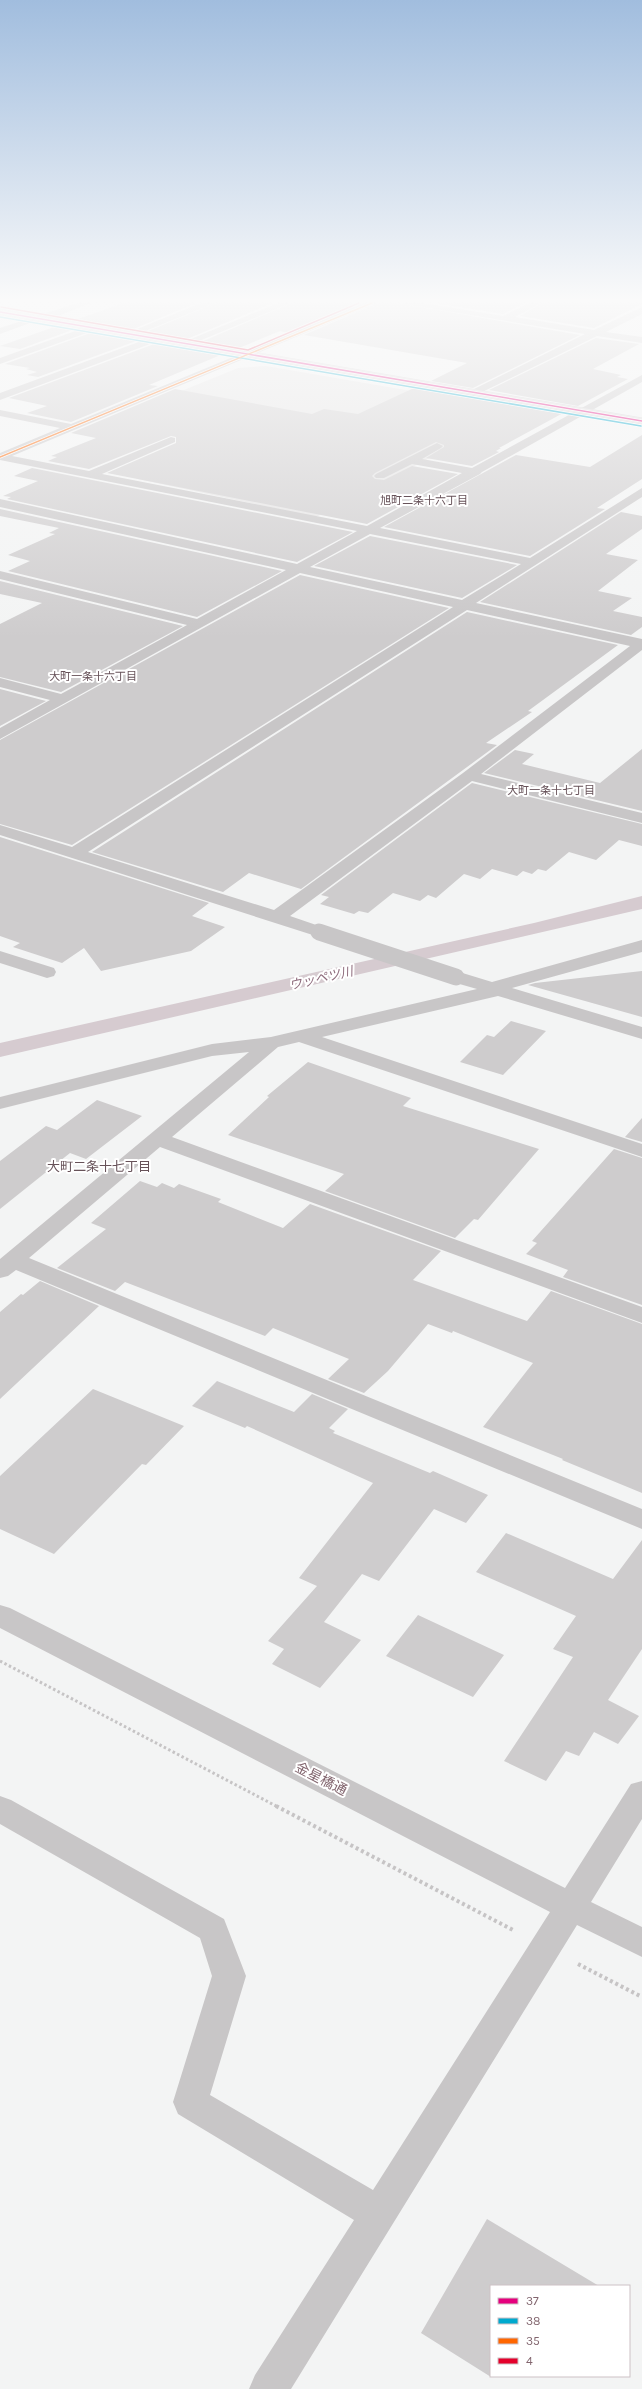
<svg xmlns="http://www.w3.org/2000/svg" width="642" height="2389" viewBox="0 0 642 2389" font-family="Karla,'Noto Sans JP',sans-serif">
	<rect width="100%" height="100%" fill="#f3f4f4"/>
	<path fill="#e5e4e4" d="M266,366L522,410L316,517L138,479L251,428L142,407L238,368Z"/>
	<path fill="#d6cbd0" d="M642,896V909L0,1057V1043L534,923Z"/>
	<path fill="#cecccd" d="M123,303H196L131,330L75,320Z
		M216,303H273L187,339L146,332Z
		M292,303H359L288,333L280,331L239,348L201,342Z
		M378,303H397L580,335L473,388L431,381L467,363L304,335Z
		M435,303H525L503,314Z
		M542,303H642V304L594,328L520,316Z
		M57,326L75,329L20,349L0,346Z
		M93,332L139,340L38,377L27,375L37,372L26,369L30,368L5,364Z
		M596,338L639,344L593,369L621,375L617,377L628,379L578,406L489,390Z
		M157,343L223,354L149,385L158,386L71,422L27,413L47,406L9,398Z
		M416,387L565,412L499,448H501L496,451L499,452L472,466L426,458L444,447V445L436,442L375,473L372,476L375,479L384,480L412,466L458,474L367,524L107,473L176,443V437L171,436L89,469L48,461L57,457L51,456L96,438L71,433L175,389L312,414L324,409L358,414Z
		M642,435V479L597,508L605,509L530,556L384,527L516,455L590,467Z
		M32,468L353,532L297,562L7,499L11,497L3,496L38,481L14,476Z
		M0,509L282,571L197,617L8,571L30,561L8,555L55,534L49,533L59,528L0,516Z
		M621,512L642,516V529L606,554L638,560L598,591L632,598L613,611L642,617V627L631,635L480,602Z
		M370,536L517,565L462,598L314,566Z
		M300,575L449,608L72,845L0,824V740Z
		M0,581L183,626L61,692L0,677V624L42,603L0,594Z
		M467,612L618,645L528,711L532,712L486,743L497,745L301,889L249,873L223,892L92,852Z
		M0,689L46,701L0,726Z
		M642,749V811L484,773L515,750L534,754L522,764L600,783Z
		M472,783L642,824V846L619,840L596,860L569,852L546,871L538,869L532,874L523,871L517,876L492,869L480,879L464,874L436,898L428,895L420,901L393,893L368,913L359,911L354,914L320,904L329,897L321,895Z
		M0,837L209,903L192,916L225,927L191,951L101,971L84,948L62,963L13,947L20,943L0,936Z
		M642,971V1017L528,985L535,983Z
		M511,1021L546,1031L503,1075L460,1062L487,1035L494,1037Z
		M308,1062L411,1098L403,1106L539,1149L478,1220L474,1219L455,1238L325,1191L344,1174L228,1135L269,1097L267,1096Z
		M97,1100L142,1116L86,1159L70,1153L0,1209V1161L46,1126L57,1130Z
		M642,1118V1142L625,1137Z
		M614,1149L642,1158V1305L563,1277L568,1270L526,1254L537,1243L532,1241Z
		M140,1181L157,1187L162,1183L174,1188L179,1184L221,1199L218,1202L283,1228L310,1204L441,1251L413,1280L527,1321L551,1291L642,1324V1493L562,1460L563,1459L483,1427L533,1363L453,1331L452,1333L428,1324L388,1371L364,1393L328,1379L349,1359L273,1328L265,1336L125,1282L115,1291L57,1268L106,1229L91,1223Z
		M40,1281L99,1306L0,1399V1312L21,1294L23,1295Z
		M217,1381L294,1412L312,1394L348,1409L329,1428L335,1431L333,1433L430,1473L433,1471L488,1495L466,1523L434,1509L379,1581L362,1574L324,1622L361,1640L320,1688L272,1664L284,1649L268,1641L317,1586L299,1578L373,1483L247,1426L245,1428L192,1406Z
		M93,1389L184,1426L146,1465L142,1464L54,1554L0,1529V1476Z
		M506,1533L613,1579L642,1540V1649L608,1700L639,1716L618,1744L594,1732L579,1756L566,1751L546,1781L504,1761L573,1657L553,1649L576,1616L476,1572Z
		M418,1615L504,1655L473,1697L386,1656Z
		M487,2219L599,2286H491V2377L421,2333Z"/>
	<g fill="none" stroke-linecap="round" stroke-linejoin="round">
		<defs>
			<path id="major" d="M0,309L642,418V424L0,315Z"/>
		</defs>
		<use href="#major" stroke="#d1d0d0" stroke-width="1"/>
		<path stroke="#c6c4c5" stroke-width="3" stroke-dasharray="2.5 2.5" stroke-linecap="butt" d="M0,1661L278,1807"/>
		<path stroke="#c6c4c5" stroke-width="4" stroke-dasharray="3 3" stroke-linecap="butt" d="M276,1806L513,1930
			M578,1964L642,1997"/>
		<path fill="#c8c6c7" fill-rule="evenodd" d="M77,303H91L45,321L38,320L0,334V328Z
			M201,303H215L133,336L125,334Z
			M278,303H291L187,346L184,347L179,344Z
			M364,303H377L12,456L89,471L171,437L175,438V442L102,474L367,526L462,473L412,464L384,478H376L374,476L376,474L437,443L443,446L441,448L422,459L472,468L642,375V382L482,472L480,474L380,528L530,558L642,488V497L476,603L642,639V650L481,774L642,813V823L472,781L290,916L325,928L328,932L325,936L319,937L0,835V825L72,847L453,607L300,573L0,739V728L50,700L0,687V678L61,694L187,625L0,579V571L197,619L286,570L0,507V499L297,564L357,531L0,460V453L60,428L0,416V410L71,424ZM370,534L521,564L462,600L310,567ZM467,610L630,646L463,773L274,910L88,852Z
			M398,303H423L503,316L529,303H541L515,317L594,330L642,307V314L606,332L642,337V343L597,336L474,396L469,393L470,391L585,334Z
			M92,325L97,328L95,330L0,364V358Z
			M155,336L160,339L158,341L0,400V393Z
			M642,940V952L512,988L642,1027V1039L498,996L322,1037L642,1144V1157L299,1042L278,1047L172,1137L642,1307V1323L160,1147L29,1258L642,1509V1529L16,1270L8,1276L0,1278V1259L249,1052L212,1056L0,1109V1097L212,1044L271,1037L477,989L449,981L447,977L449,973L456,971L492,982Z
			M0,951L54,968L56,972L54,976L47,978L0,963Z
			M0,1605L10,1608L565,1888L631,1784L642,1781V1819L591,1902L642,1927V1957L577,1925L291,2389H249L255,2375L354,2220L178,2114L173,2102L212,1976L200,1938L0,1824V1796L11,1800L224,1919L246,1976L210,2095L373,2190L550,1912L0,1628Z"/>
		<use href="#major" fill="#dedcdd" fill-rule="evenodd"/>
		<path stroke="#c8c6c7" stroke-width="17" d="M319,932L456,977"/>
		<defs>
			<path id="bus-1" d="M0,312L642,421"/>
			<path id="bus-2" d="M0,317L641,426"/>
			<path id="bus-3" d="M0,457L372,303"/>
			<path id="bus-4" d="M1,307L248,350L359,303"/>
		</defs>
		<use href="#bus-1" stroke="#fff" stroke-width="3"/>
		<use href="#bus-2" stroke="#fff" stroke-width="3"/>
		<use href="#bus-3" stroke="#fff" stroke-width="3"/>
		<use href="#bus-4" stroke="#fff" stroke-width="3"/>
		<use href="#bus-1" stroke="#e5007d" stroke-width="1.5"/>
		<use href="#bus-2" stroke="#00a9ce" stroke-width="1.5"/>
		<use href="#bus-3" stroke="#f60" stroke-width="1.5"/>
		<use href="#bus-4" stroke="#e4002b" stroke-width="1.5"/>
	</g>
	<linearGradient id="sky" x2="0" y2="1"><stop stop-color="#a1bdde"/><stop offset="0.47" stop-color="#fafafa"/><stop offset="1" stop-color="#fafafa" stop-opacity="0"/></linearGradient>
	<rect width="642" height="638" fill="url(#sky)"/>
	<g text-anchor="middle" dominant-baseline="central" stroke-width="4" stroke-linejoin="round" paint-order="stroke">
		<g font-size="11" fill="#675259" stroke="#fff">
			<text x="424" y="500">旭町二条十六丁目</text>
			<text x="93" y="676">大町一条十六丁目</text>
			<text x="551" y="790">大町一条十七丁目</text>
		</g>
		<g font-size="13" font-style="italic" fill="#8d6a7b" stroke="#fff">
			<text transform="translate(321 978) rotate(-13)">ウッペツ川</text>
		</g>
		<g font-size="13" fill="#675259" stroke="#fff">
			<text x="99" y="1166">大町二条十七丁目</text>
		</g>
		<g font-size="14" fill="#82656e" stroke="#fff">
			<text transform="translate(321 1779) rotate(27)">金星橋通</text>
		</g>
	</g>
	<rect x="490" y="2285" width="140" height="92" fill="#ffffff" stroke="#cdc1c5"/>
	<rect x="498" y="2298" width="20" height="6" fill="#e5007d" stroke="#cdc1c5"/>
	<text x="526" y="2305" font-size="12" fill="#82656e">37</text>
	<rect x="498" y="2318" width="20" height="6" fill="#00a9ce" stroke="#cdc1c5"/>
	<text x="526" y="2325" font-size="12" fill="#82656e">38</text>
	<rect x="498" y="2338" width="20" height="6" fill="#ff6600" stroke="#cdc1c5"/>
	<text x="526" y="2345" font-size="12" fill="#82656e">35</text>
	<rect x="498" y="2358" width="20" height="6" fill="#e4002b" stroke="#cdc1c5"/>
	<text x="526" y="2365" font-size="12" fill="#82656e">4</text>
</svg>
